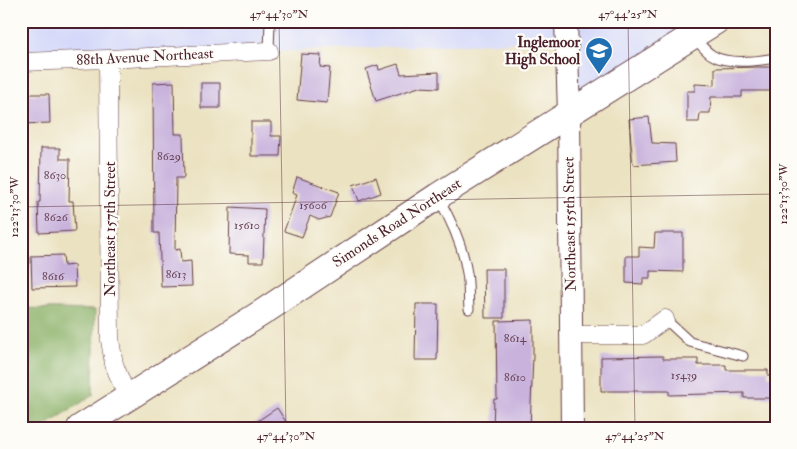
<svg xmlns="http://www.w3.org/2000/svg" width="797" height="449" viewBox="0 0 797 449" font-family="'IM FELL Double Pica',serif">
	<rect width="100%" height="100%" fill="#fdfcf7"/>
	<filter id="ink" filterUnits="userSpaceOnUse"><feTurbulence type="fractalNoise" baseFrequency=".02" numOctaves="2"/><feDisplacementMap in="SourceGraphic" scale="10" xChannelSelector="R" yChannelSelector="G"/><feConvolveMatrix kernelMatrix="1 2 1 2 8 2 1 2 1" color-interpolation-filters="sRGB"/></filter>
	<filter id="wash" filterUnits="userSpaceOnUse"><feTurbulence type="fractalNoise" baseFrequency=".0096" numOctaves="4" result="noise"/><feDisplacementMap in="SourceGraphic" scale="20" xChannelSelector="R" yChannelSelector="G"/><feGaussianBlur stdDeviation="1.12" result="paint"/><feColorMatrix in="noise" values="0 0 0 0 0 0 0 0 0 0 0 0 0 0 0 0 0 1.4 0 .05"/><feComposite in="paint" operator="in"/></filter>
	<g filter="url(#wash)">
		<rect width="100%" height="100%" fill="#ebe2c1"/>
		<path fill="#d4d8f9" d="M21,21H716L569,113L566,40L21,62Z"/>
		<path fill="#8bb167" stroke="#6a6849" d="M21,308L95,310L93,395L42,428H21Z"/>
		<g id="blocks">
			<path fill="#c9b3dd" d="M301,54L321,55L320,67L330,68L327,103L297,100Z
				M398,64L401,74L439,72V88L419,87L376,101L366,69L378,65L379,70Z
				M759,67H776V91H742V97H711L710,113H700L699,122H687V91H695V84L715,85V68Z
				M174,82L175,134H183L184,178H176L175,250L180,249L181,262L191,261L192,286L161,287L159,233H154L153,83Z
				M201,83H220V108H201Z
				M21,94H49L50,123L21,124Z
				M649,117L652,143L675,144L676,162L633,165L629,119Z
				M251,122H271V136H281L280,156H251Z
				M41,148H60V159H70L69,201H73L75,231L39,233L38,202H40Z
				M297,177L339,192L330,217L319,220L310,216L302,237L284,231L297,195L292,193Z
				M376,177L381,193L359,201L353,185Z
				M230,207L265,209L263,262H249V255L229,254Z
				M655,233H683V272L650,271V278H643V284L626,283V256H639V247L654,248Z
				M63,255L64,266L74,265L75,287L32,288L31,256Z
				M484,269H504V318H485Z
				M416,304H438L437,360H415Z
				M533,320V356L530,428H493L494,399H497L496,321Z
				M663,356V359H698V365H726V370H768V376H772V379H776V398H744V393L669,395V391H601V357Z
				M277,408L290,428H247Z"/>
		</g>
	</g>
	<g filter="url(#ink)">
		<use href="#blocks" fill-opacity="0" stroke="#623c42" stroke-width="1"/>
		<g fill="none" stroke-linecap="round" stroke-linejoin="round">
			<defs>
				<path id="service" d="M695,38C700,44 705,51 712,55C727,65 758,61 776,58
					M269,51L270,21
					M439,199C452,222 463,246 467,273C469,284 468,297 469,309
					M665,319L690,342L743,356"/>
				<path id="minor" d="M108,59L110,340L114,364L127,397
					M21,62L108,59L269,51
					M571,335H643L665,319"/>
				<path id="tertiary" d="M566,21L569,113L572,428"/>
				<path id="secondary" d="M80,428L263,312L438,196L716,21"/>
			</defs>
			<use href="#service" stroke="#623c42" stroke-width="11"/>
			<use href="#minor" stroke="#623c42" stroke-width="19"/>
			<use href="#tertiary" stroke="#623c42" stroke-width="24"/>
			<use href="#secondary" stroke="#623c42" stroke-width="28"/>
			<use href="#service" stroke="#fff" stroke-width="9"/>
			<use href="#minor" stroke="#fff" stroke-width="18"/>
			<use href="#tertiary" stroke="#fff" stroke-width="22"/>
			<use href="#secondary" stroke="#fff" stroke-width="26"/>
		</g>
	</g>
	<path fill="none" stroke="#4a1f2b" stroke-width="1" stroke-opacity="0.45" d="M279,21L286,428M628,21L635,428M21,207L776,194"/>
	<defs>
		<symbol id="school-pin" viewBox="-11 -11 22 30"><path d="M0 17L-7.5 6A9.5 9.5 0 1 1 7.5 6Z" fill="#1f6fb2" stroke="#fdfcf7"/><path d="M0-5L7-2L0 1L-7-2ZM-4 1L0 2.5L4 1V4Q0 6-4 4Z" fill="#fff"/></symbol>
	</defs>
	<g fill-rule="evenodd">
		<use href="#school-pin" x="583" y="35" width="32" height="43"/>
	</g>
	<g text-anchor="middle" dominant-baseline="central" stroke-width="4.5" stroke-linejoin="round" paint-order="stroke">
		<g font-size="12" fill="#6a4458">
			<text x="169" y="156">8629</text>
			<text x="55" y="175">8630</text>
			<text x="313" y="205">15606</text>
			<text x="56" y="217">8626</text>
			<text x="247" y="225">15610</text>
			<text x="176" y="274">8613</text>
			<text x="53" y="276">8616</text>
			<text x="515" y="338">8614</text>
			<text x="684" y="375">15439</text>
			<text x="515" y="377">8610</text>
		</g>
		<g font-size="15" font-weight="bold" fill="#4a1f2b" stroke="#fdfcf7" text-anchor="end">
			<text x="580" y="42">Inglemoor<tspan x="580" dy="17">High School</tspan></text>
		</g>
		<g font-size="15" fill="#4a1f2b" stroke="#fdfcf7">
			<text transform="translate(145 57) rotate(-3)">88th Avenue Northeast</text>
			<text transform="translate(397 223) rotate(-33)">Simonds Road Northeast</text>
			<text transform="translate(570 224) rotate(-91)">Northeast 155th Street</text>
			<text transform="translate(110 229) rotate(-90)">Northeast 157th Street</text>
		</g>
	</g>
	<rect width="797" height="449" fill="none" stroke="#fdfcf7" stroke-width="55"/>
	<rect x="28" y="28" width="742" height="394" fill="none" stroke="#4a1f2b" stroke-width="2"/>
	<g font-size="12" text-anchor="middle" fill="#4a1f2b">
		<text x="279" y="18">47°44'30"N</text>
		<text x="628" y="18">47°44'25"N</text>
		<text transform="translate(783 194) rotate(-90)" y="4">122°13'30"W</text>
		<text transform="translate(14 207) rotate(-90)" y="4">122°13'30"W</text>
		<text x="286" y="440">47°44'30"N</text>
		<text x="635" y="440">47°44'25"N</text>
	</g>
</svg>
